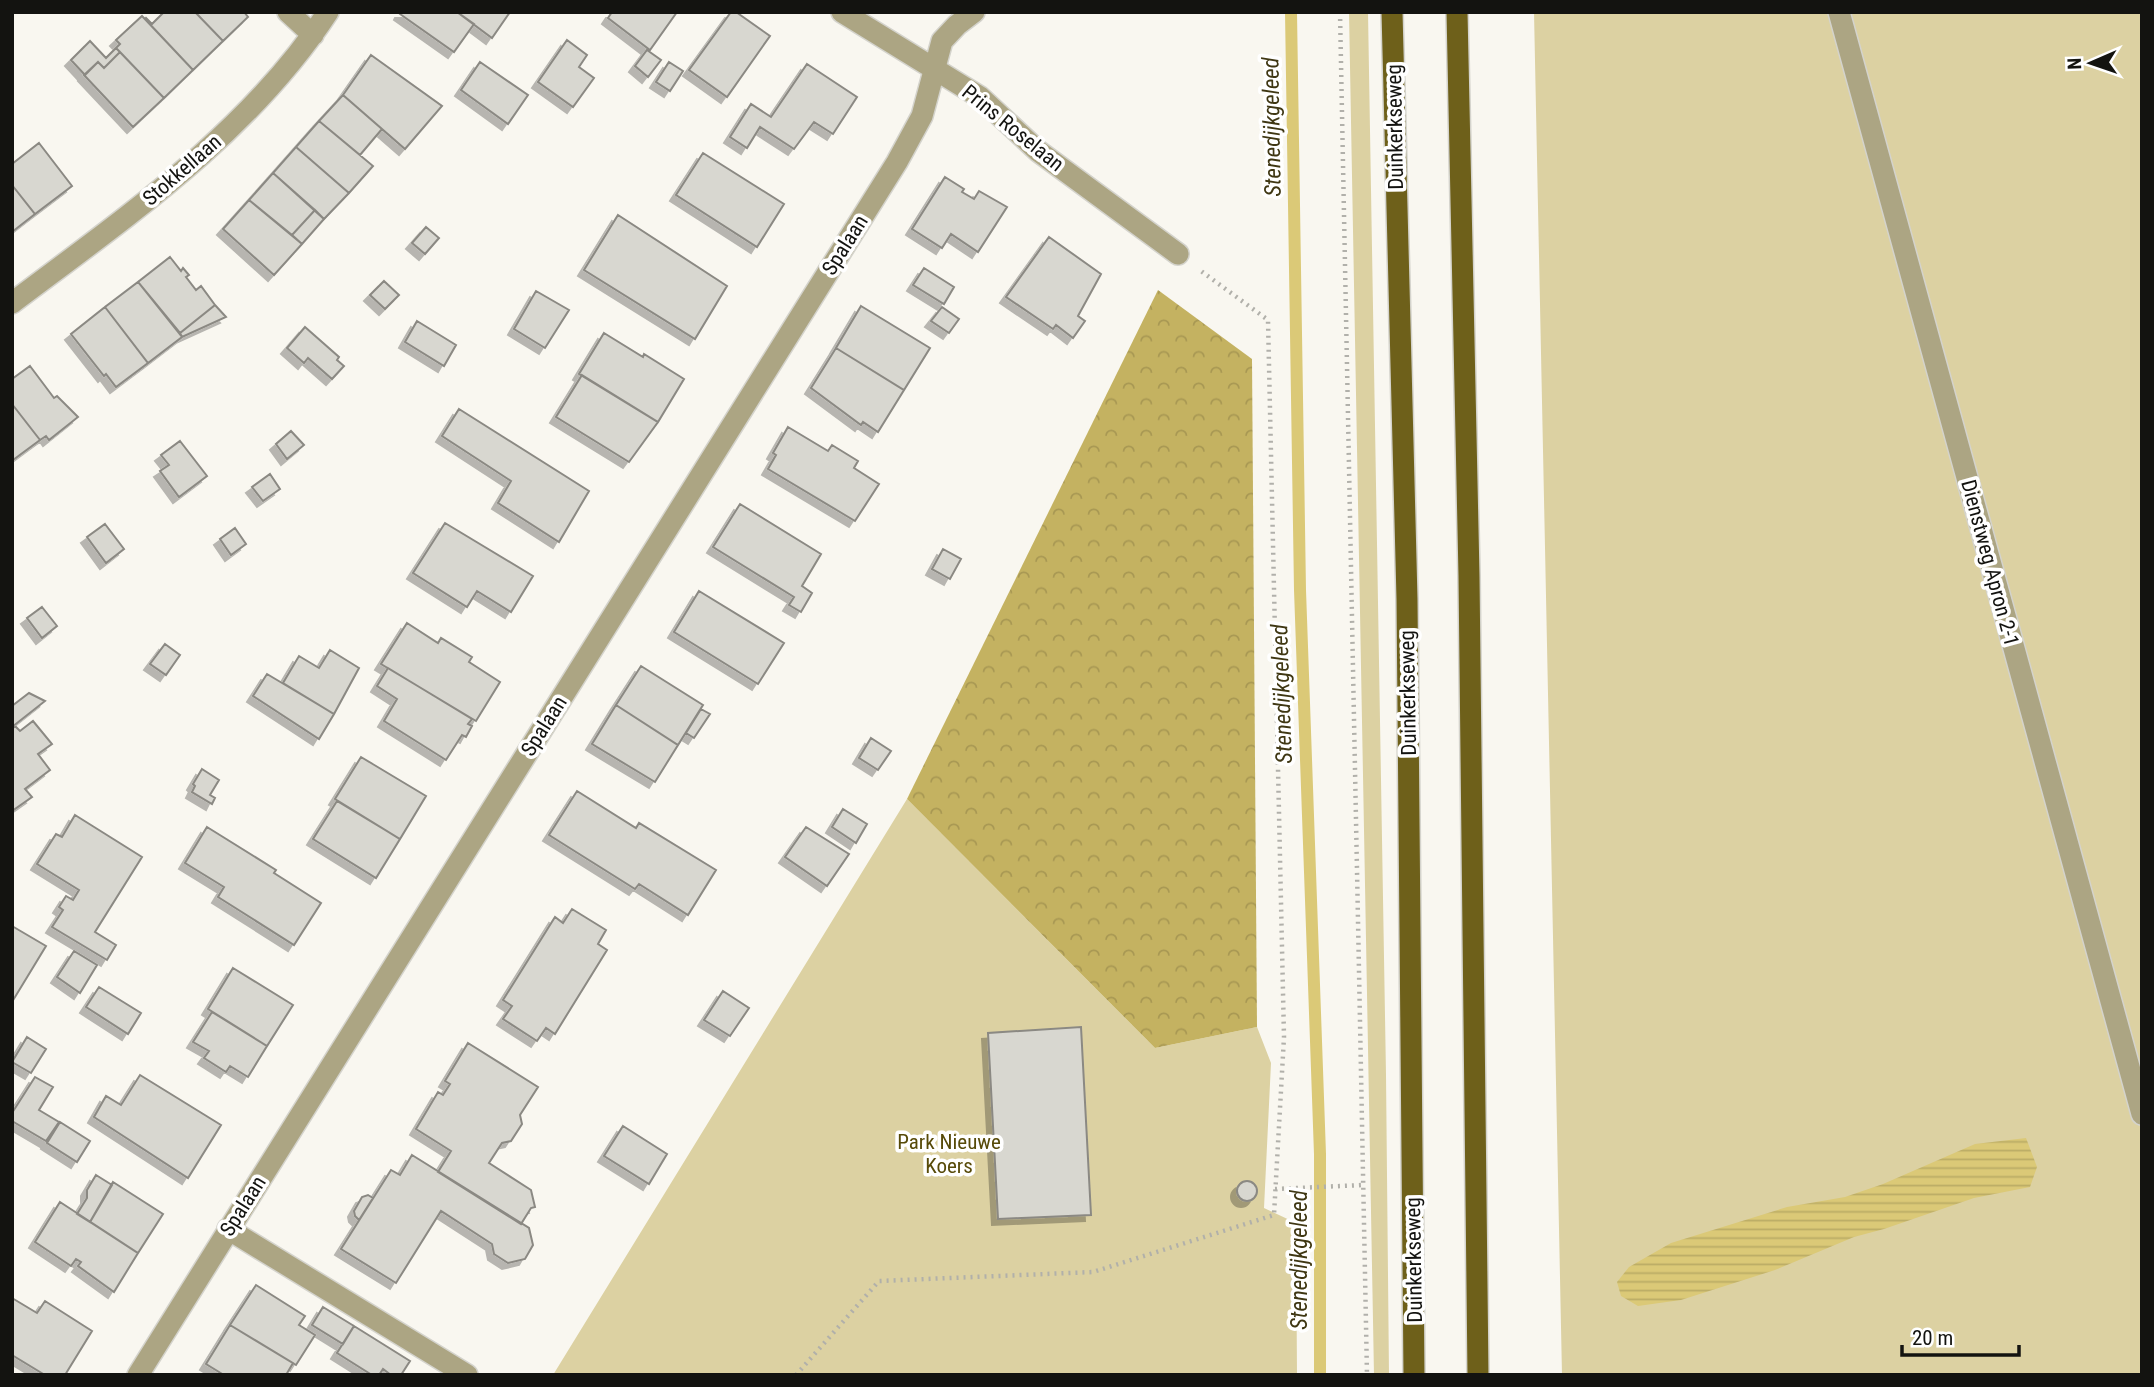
<svg xmlns="http://www.w3.org/2000/svg" width="2154" height="1387" viewBox="0 0 2154 1387" font-family="'Roboto Condensed',sans-serif">
	<defs>
		<pattern id="forest-crowns" width="20" height="18" patternUnits="userSpaceOnUse" patternTransform="scale(1.75)"><rect width="20" height="18" fill="#c4b261"/><path d="M2 6a3 3 0 1 1 6 0M12 15a3 3 0 1 1 6 0" fill="none" stroke="#a89853"/></pattern>
		<pattern id="water-rules" width="6" height="5" patternUnits="userSpaceOnUse" patternTransform="scale(1.75)"><rect width="6" height="5" fill="#dbc977"/><path d="M0 2.5h6" fill="none" stroke="#bbac66"/></pattern>
		<filter id="shadow"><feDropShadow dx="-6" dy="6" stdDeviation="0" flood-color="#0004"/></filter>
	</defs>
	<rect width="100%" height="100%" fill="#f9f7f0"/>
	<path fill="#dcd1a2" d="M1349,12H1368L1386,1075L1389,1375H1374Z
		M1534,12H2142V1375H1562Z
		M907,799L1155,1048L1257,1027L1271,1063L1264,1208L1296,1223L1297,1375H553Z"/>
	<path fill="url(#forest-crowns)" d="M1158,290L1252,359L1257,1027L1155,1048L907,799Z"/>
	<path fill="url(#water-rules)" d="M2026,1138L2037,1167L2030,1187L1974,1198L1884,1229L1854,1237L1775,1270L1681,1300L1638,1306L1621,1296L1617,1282L1629,1267L1671,1243L1787,1207L1845,1197L1883,1184L1975,1144Z"/>
	<g fill="none" stroke-linecap="round" stroke-linejoin="round">
		<path stroke="#dbc977" stroke-width="12" d="M1291,12L1300,590L1320,1154V1375"/>
	</g>
	<path fill="#d8d7d0" stroke="#8b8983" stroke-width="2" filter="url(#shadow)" d="M164,12H195L223,41L193,70L145,19L146,18L152,24Z
		M195,12H244L248,17L223,41Z
		M401,12H457L474,24L454,52L400,14Z
		M457,12H510L492,38Z
		M612,12H677L650,50L608,18Z
		M731,12H736L770,36L727,97L689,70Z
		M142,16L193,70L164,98L116,48L120,44L116,40Z
		M567,40L587,55L579,67L594,78L573,107L538,82Z
		M90,41L106,58L116,48L120,52L104,68L98,62L85,75L71,60Z
		M647,50L661,60L648,77L635,66Z
		M120,52L164,98L133,127L84,75L98,62L104,68Z
		M371,55L442,106L405,149L343,95Z
		M480,62L528,95L508,124L461,90Z
		M669,62L683,71L670,91L656,82Z
		M807,64L857,97L833,134L814,122L794,149L760,127L747,148L730,137L751,104L771,117Z
		M343,95L382,129L360,155L319,121Z
		M319,121L373,166L349,193L296,147Z
		M39,143L72,186L35,214L12,185V164Z
		M296,147L349,193L324,219L273,173Z
		M703,153L784,204L757,247L676,195Z
		M273,173L315,210L292,235L249,200Z
		M945,177L964,189L962,192L974,199L979,191L1007,207L978,252L951,234L942,248L912,229Z
		M12,185L35,214L12,232Z
		M249,200L302,244L274,275L223,229Z
		M315,210L324,219L302,244L292,235Z
		M618,215L727,286L695,339L584,270Z
		M426,227L439,238L425,254L412,243Z
		M1049,237L1101,274L1078,316L1085,321L1073,338L1056,325L1053,329L1006,297Z
		M170,257L181,271L183,268L189,275L186,277L196,290L201,286L215,305L180,333L138,282Z
		M924,268L954,287L944,304L913,285Z
		M384,281L399,295L385,309L370,295Z
		M138,282L182,337L148,363L105,307Z
		M536,291L569,310L545,348L514,329Z
		M215,305L226,317L182,337L180,333Z
		M861,306L930,348L904,390L836,348Z
		M105,307L148,363L116,387L106,374L104,376L71,334Z
		M942,307L959,319L949,333L931,321Z
		M417,321L456,345L444,366L405,342Z
		M305,327L339,357L337,360L344,366L332,379L308,358L304,363L287,348Z
		M604,333L643,357L644,354L684,379L658,422L579,374Z
		M836,348L904,390L878,432L863,422L861,425L811,388Z
		M30,366L54,398L57,396L78,417L49,440L46,436L40,440L12,404V379Z
		M582,375L658,422L629,462L556,417Z
		M12,404L40,440L13,460H12Z
		M459,409L589,491L559,542L498,503L511,481L442,436Z
		M788,427L828,451L832,445L858,461L854,468L879,484L855,521L768,469L776,455L773,453Z
		M291,431L304,445L287,459L276,444Z
		M180,441L207,476L179,497L160,471L169,465L161,455Z
		M270,474L280,489L263,501L252,487Z
		M740,504L821,554L802,586L812,593L801,612L789,605L794,597L713,547Z
		M445,523L533,576L511,612L477,591L467,607L413,573Z
		M105,524L124,549L106,563L87,537Z
		M235,528L246,544L231,555L220,539Z
		M943,549L961,559L950,579L932,569Z
		M699,591L784,643L758,684L674,632Z
		M42,607L57,626L42,638L27,618Z
		M407,623L438,643L441,638L472,657L469,662L500,682L476,721L381,664Z
		M165,644L180,655L166,675L150,664Z
		M330,650L359,668L334,714L283,683L299,656L319,668Z
		M641,666L703,705L678,745L616,705Z
		M388,668L472,719L468,724L472,726L466,737L462,735L446,760L384,721L397,699L377,686Z
		M267,674L334,714L319,739L253,696Z
		M29,693L45,701L12,727V706Z
		M616,705L678,745L655,782L592,744Z
		M701,709L710,714L694,738L686,733Z
		M33,721L52,744L38,754L50,770L25,789L32,797L12,811V729L15,726L20,731Z
		M871,738L891,751L878,770L859,758Z
		M361,757L426,796L400,839L335,799Z
		M202,769L219,780L210,795L215,798L212,804L192,792L195,786L193,784Z
		M577,791L636,828L639,823L716,870L688,915L639,884L635,889L549,835Z
		M337,801L400,839L376,878L313,839Z
		M843,809L867,824L856,843L832,827Z
		M75,815L142,857L95,932L116,945L107,960L52,927L63,910L59,907L66,896L73,900L79,890L37,864L56,834L62,837Z
		M207,827L276,870L274,873L321,903L294,945L218,897L224,887L185,863Z
		M806,827L849,854L827,886L785,857Z
		M572,909L606,930L598,944L607,950L555,1034L546,1028L537,1041L503,1019L512,1006L503,1000L555,917L563,923Z
		M12,926L46,946L12,1002Z
		M74,951L97,965L80,993L57,977Z
		M233,968L293,1005L267,1046L208,1009Z
		M99,987L141,1013L128,1034L86,1007Z
		M723,991L749,1008L730,1036L704,1020Z
		M212,1012L267,1046L248,1077L230,1066L226,1072L204,1058L209,1051L193,1042Z
		M1081,1027L1091,1215L998,1219L988,1033Z
		M27,1037L46,1049L31,1073L12,1062Z
		M468,1043L538,1087L520,1115L522,1124L511,1141L502,1143L489,1163L531,1190L535,1207L531,1208L521,1224L438,1172L451,1151L416,1129L438,1092L443,1095L450,1084L445,1081Z
		M140,1075L221,1125L188,1178L94,1117L106,1096L121,1105Z
		M35,1077L53,1087L39,1110L59,1122L46,1141L12,1121V1113Z
		M60,1122L90,1141L77,1162L47,1143Z
		M623,1126L667,1154L649,1184L604,1156Z
		M412,1155L529,1228L533,1245L525,1259L508,1263L494,1254L492,1244L441,1211L396,1283L341,1249L391,1170L400,1175Z
		M96,1175L112,1185L90,1222L77,1214L87,1198V1190Z
		M1237 1191a10 10 0 1 1 20 0a10 10 0 1 1-20 0Z
		M113,1182L163,1214L138,1253L90,1222Z
		M368,1195L373,1198L359,1220L355,1216L354,1211L362,1197Z
		M60,1202L138,1253L114,1292L78,1266L81,1262L76,1259L71,1266L35,1242Z
		M256,1285L305,1316L299,1325L315,1335L296,1365L230,1325Z
		M12,1298L37,1313L45,1301L92,1331L65,1375H45L12,1355Z
		M323,1307L354,1326L343,1344L312,1325Z
		M230,1325L293,1363L286,1375H224L206,1364Z
		M354,1326L410,1361L401,1375H391L383,1369L379,1375H372L337,1353Z"/>
	<g fill="none" stroke-linecap="round" stroke-linejoin="round">
		<defs>
			<path id="minor" d="M288,12L313,35
				M842,12L980,97L1038,151L1178,254
				M1839,12L2142,1114
				M12,303C126,217 249,133 328,12
				M228,1229L467,1375
				M138,1375L897,162L922,116L942,41L957,25L974,12"/>
			<path id="major" d="M1392,12L1407,599L1414,1375
				M1457,12L1469,576L1478,1375"/>
		</defs>
		<use href="#minor" stroke="#d4d3cc" stroke-width="24"/>
		<use href="#major" stroke="#d4d3cc" stroke-width="24"/>
		<path stroke="#b1b0aa" stroke-width="4.5" stroke-dasharray="2 5" stroke-linecap="butt" d="M1340,12L1367,1375
			M1275,1189L1363,1185
			M796,1375L879,1281L1093,1272L1274,1215L1284,1037L1268,320L1201,271"/>
		<use href="#minor" stroke="#aca583" stroke-width="21"/>
		<use href="#major" stroke="#6e601a" stroke-width="21"/>
	</g>
	<g text-anchor="middle" dominant-baseline="central" stroke-width="7" stroke-linejoin="round" paint-order="stroke">
		<g font-size="21" fill="#131310" stroke="#fff">
			<text transform="translate(1395 127) rotate(-91)">Duinkerkseweg</text>
			<text transform="translate(1013 128) rotate(39)">Prins Roselaan</text>
			<text transform="translate(182 170) rotate(-41)">Stokkellaan</text>
			<text transform="translate(845 245) rotate(-58)">Spalaan</text>
			<text transform="translate(1990 563) rotate(75)">Dienstweg Apron 2-1</text>
			<text transform="translate(1408 693) rotate(-91)">Duinkerkseweg</text>
			<text transform="translate(544 726) rotate(-58)">Spalaan</text>
			<text transform="translate(243 1206) rotate(-58)">Spalaan</text>
			<text transform="translate(1414 1260) rotate(-91)">Duinkerkseweg</text>
		</g>
		<g font-size="21" fill="#574a08" stroke="#fff">
			<text x="949" y="1142">Park Nieuwe<tspan x="949" dy="24">Koers</tspan></text>
		</g>
		<g font-size="23" font-style="italic" fill="#3f3713" stroke="#fff">
			<text transform="translate(1272 127) rotate(-91)">Stenedijkgeleed</text>
			<text transform="translate(1282 694) rotate(-92)">Stenedijkgeleed</text>
			<text transform="translate(1299 1260) rotate(-90)">Stenedijkgeleed</text>
		</g>
	</g>
	<rect width="2154" height="1387" fill="none" stroke="#131310" stroke-width="28"/>
	<g transform="translate(2091 63) rotate(268)" stroke="#ffffff" stroke-width="5" paint-order="stroke">
	<path d="M0-5L12 26L0 18L-12 26Z" fill="#131310"/>
	<text y="-10" font-size="19" font-weight="bold" text-anchor="middle" fill="#131310">N</text>
	</g>
	<path d="M1902 1345v10h117v-10" fill="none" stroke="#131310" stroke-width="3.5"/>
	<text x="1912" y="1345" font-size="21" fill="#131310" stroke="#ffffff" stroke-width="5" paint-order="stroke">20 m</text>
</svg>
